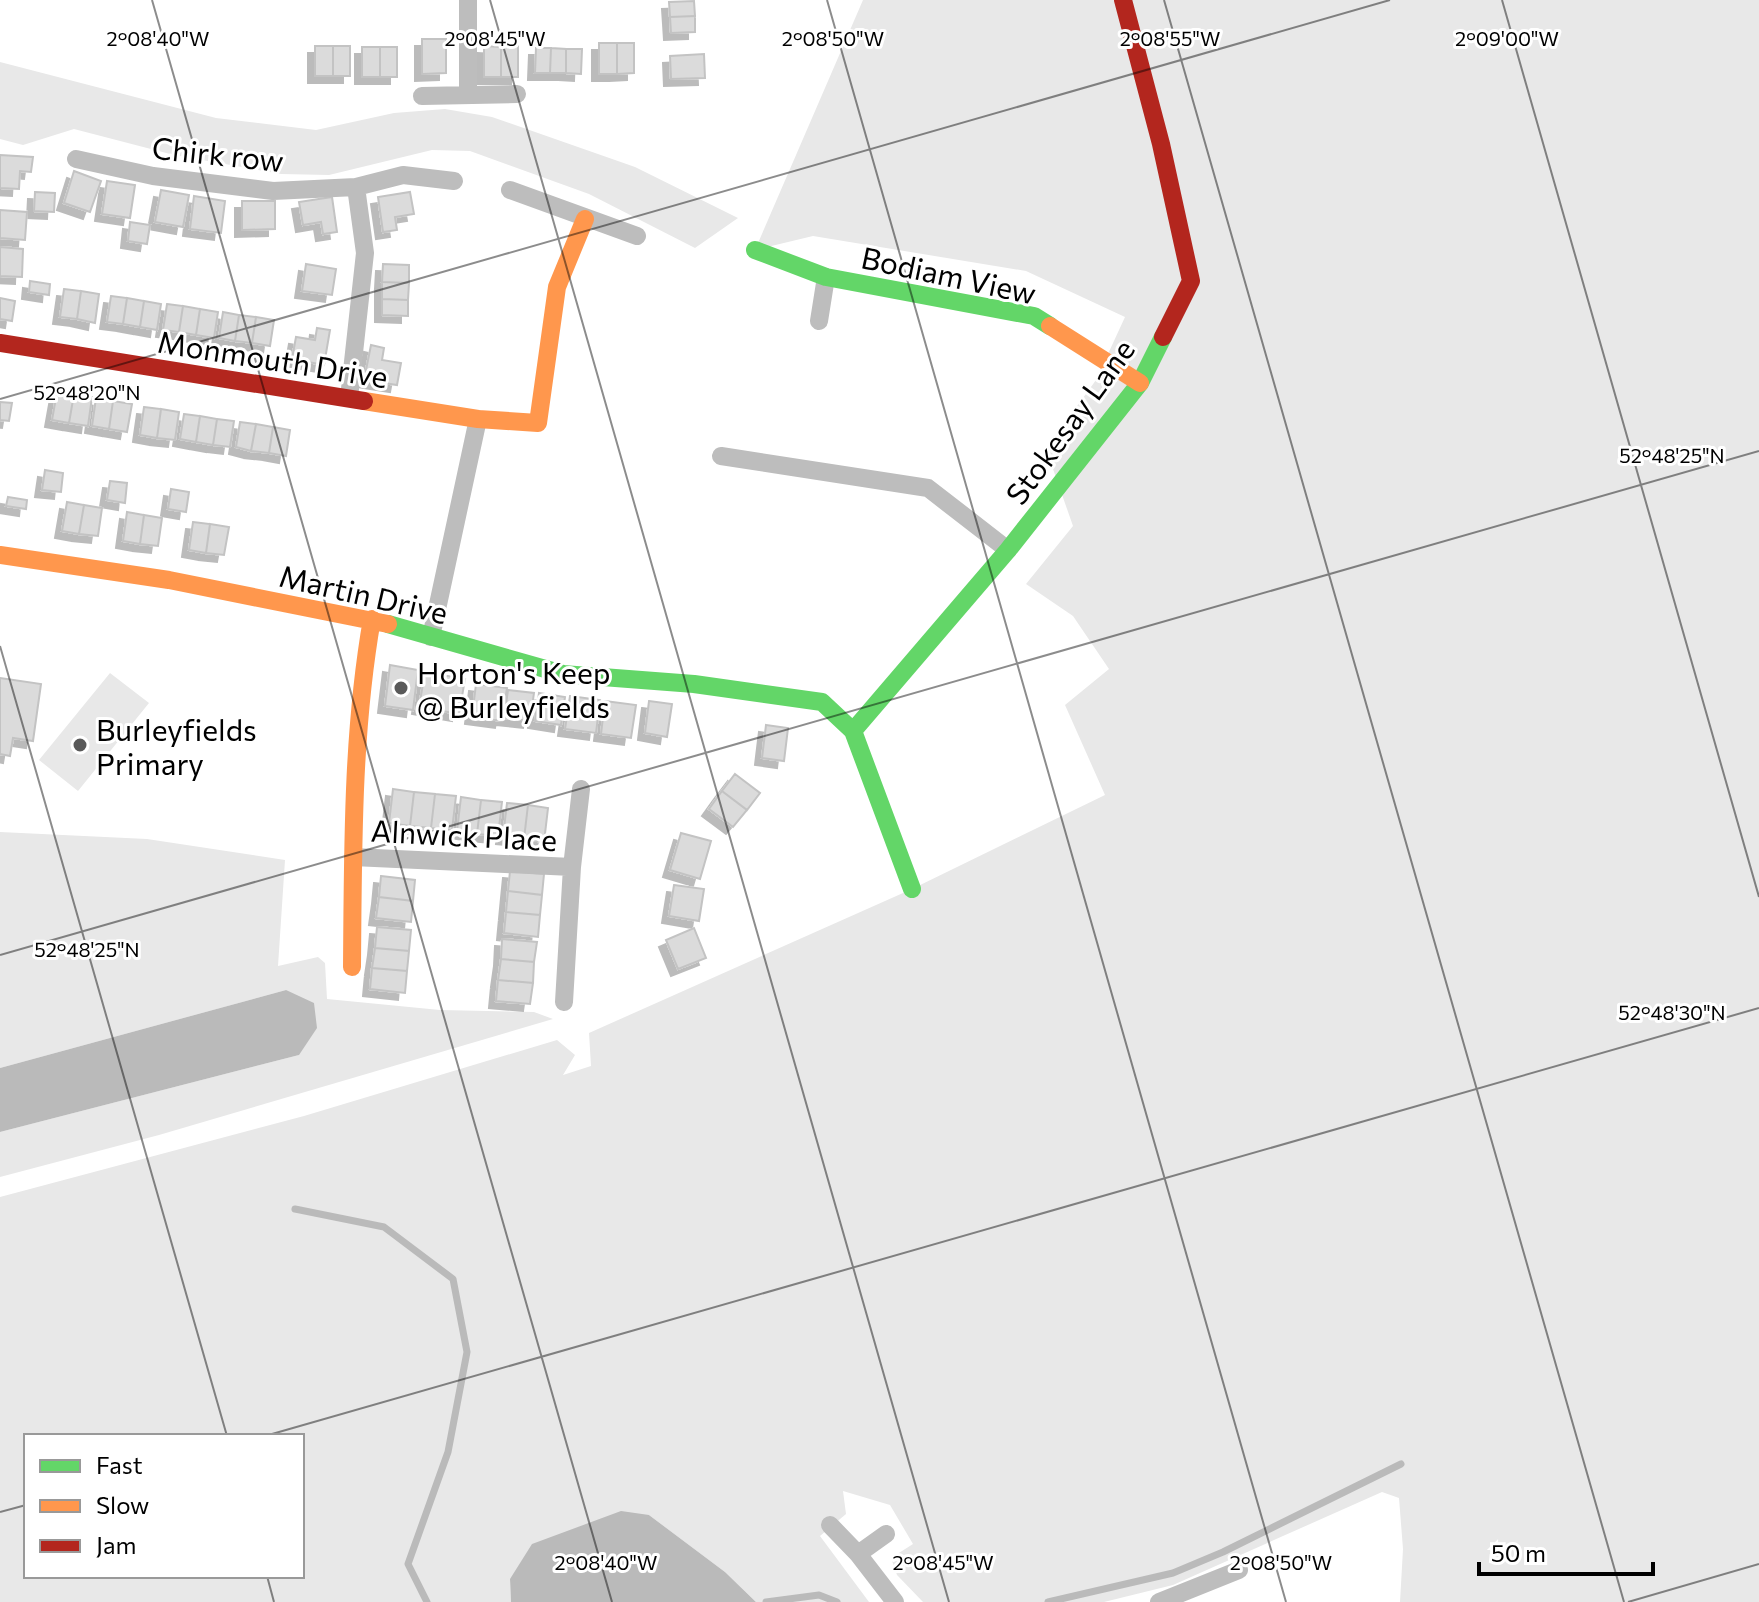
<svg xmlns="http://www.w3.org/2000/svg" width="1759" height="1602" viewBox="0 0 1759 1602" font-family="Commissioner,sans-serif">
	<defs>
		<filter id="shadow"><feDropShadow dx="-7" dy="7" stdDeviation="0" flood-color="#0004"/></filter>
	</defs>
	<rect width="100%" height="100%" fill="#fff"/>
	<path fill="#e8e8e8" fill-rule="evenodd" d="M863,0H1759V1602H1400L1403,1549L1399,1498L1382,1492L1173,1585L1104,1602H923L897,1575L891,1558L913,1544L890,1505L843,1491L846,1514L820,1536L869,1602H756L725,1572L649,1515L510,1579L511,1602H0V1197L304,1116L557,1040L575,1055L563,1075L591,1066L589,1033L912,889L1105,795L1065,705L1109,669L1073,616L1026,584L1073,526L1046,449L1096,380L1125,317L1026,271L813,236L755,250ZM26,1436H302V1576H26Z
		M0,62L216,118L316,130L394,113L445,109L492,117L635,167L738,218L695,248L589,194L470,151L432,150L329,175L281,174L174,155L74,129L23,145L0,139Z
		M110,673L149,703L78,791L39,760Z
		M0,832L147,839L285,860L278,966L318,957L325,963L327,999L440,1010L534,1012L553,1019L159,1135L0,1177V1132L299,1055L286,990L0,1068Z"/>
	<path fill="#bababa" d="M286,990L314,1003L317,1028L299,1055L0,1132V1068Z
		M621,1511L649,1515L725,1572L756,1602H511L510,1579L532,1544Z"/>
	<g fill="none" stroke-linecap="round" stroke-linejoin="round">
		<path stroke="#bababa" stroke-width="7" d="M295,1209L384,1227L453,1279L467,1352L448,1452L408,1564L427,1602
			M766,1602L819,1595L837,1602
			M1048,1602L1173,1573L1223,1552L1401,1464"/>
	</g>
	<path fill="#dbdbdb" stroke="#c3c3c3" stroke-width="2" filter="url(#shadow)" d="M694,1L695,16L670,17L669,2Z
		M695,16V32L671,33L670,17Z
		M422,39H446V73L422,74Z
		M599,43H617V74H599Z
		M617,43H634V73L617,74Z
		M315,46H333V76H315Z
		M333,46H350V76H333Z
		M484,46L501,47V77H484Z
		M518,46V77H501V47Z
		M362,47H380V77H362Z
		M380,47H397V77H380Z
		M536,48H551L550,73H535Z
		M551,48L566,49V73H550Z
		M566,49H582L581,74L566,73Z
		M704,54L705,78L671,79L670,56Z
		M0,155L33,157L31,172L20,171L19,189L0,188Z
		M74,171L101,181L90,212L64,203Z
		M107,181L135,185L130,218L102,214Z
		M161,190L189,195L183,227L155,222Z
		M35,192L55,193L54,212L34,211Z
		M410,192L414,214L395,217L397,230L383,232L378,197Z
		M194,196L225,201L221,233L190,229Z
		M332,197L337,232L323,234L321,222L303,225L299,202Z
		M242,201H275V229L242,230Z
		M0,210L27,212L25,240L0,238Z
		M130,222L150,225L147,244L128,241Z
		M0,247L23,249L22,277L0,276Z
		M306,264L336,269L332,295L302,291Z
		M383,264L409,265V283L382,282Z
		M30,281L50,284L49,295L29,292Z
		M382,282L409,283L408,300L382,299Z
		M64,289L81,291L77,319L60,317Z
		M81,291L99,294L95,323L77,319Z
		M111,296L127,298L123,324L107,322Z
		M0,298L15,301L12,321L0,319Z
		M127,298L144,301L140,327L123,324Z
		M382,299L408,300V316L382,315Z
		M144,301L161,304L157,330L140,327Z
		M167,304L183,306L179,332L163,330Z
		M183,306L200,309L196,335L179,332Z
		M200,309L218,312L214,338L196,335Z
		M223,312L239,315L235,341L219,338Z
		M239,315L256,317L252,343L235,341Z
		M256,317L274,320L270,346L252,343Z
		M317,328L330,330L324,365L292,359L296,337L315,340Z
		M371,345L384,348L382,360L401,363L397,385L364,380Z
		M57,392L74,394L69,423L52,420Z
		M74,394L92,397L88,426L69,423Z
		M96,398L113,401L109,429L92,426Z
		M113,401L132,404L127,432L109,429Z
		M0,402L12,403L9,421L0,420Z
		M144,407L161,409L157,438L140,435Z
		M161,409L179,412L175,440L157,438Z
		M184,414L200,416L196,442L180,439Z
		M200,416L217,419L213,445L196,442Z
		M217,419L234,421L230,447L213,445Z
		M240,422L256,424L251,451L236,447Z
		M256,424L273,427L269,453L251,451Z
		M273,427L290,430L286,456L269,453Z
		M45,470L63,473L61,492L42,490Z
		M110,481L127,483L125,503L107,500Z
		M171,489L189,492L186,512L168,509Z
		M8,497L27,500L26,509L6,506Z
		M67,502L84,505L79,534L62,531Z
		M84,505L102,508L98,536L79,534Z
		M127,512L144,515L140,544L123,541Z
		M144,515L162,518L158,546L140,544Z
		M193,522L210,524L206,553L189,550Z
		M210,524L229,527L224,555L206,553Z
		M390,665L418,670L413,710L385,706Z
		M425,672L465,679L459,714L419,707Z
		M0,678L41,684L33,741L13,738L10,756L0,754Z
		M476,684L507,688L502,721L472,717Z
		M508,690L534,693L530,721L504,718Z
		M539,693L565,697L561,725L535,721Z
		M570,696L600,700L596,733L565,729Z
		M605,701L636,705L631,738L601,734Z
		M649,701L672,704L667,737L645,733Z
		M766,725L788,728L784,761L762,758Z
		M735,774L760,793L747,810L722,791Z
		M393,789L414,792L410,826L389,823Z
		M722,791L747,810L733,827L709,809Z
		M414,792L435,794L431,828L410,826Z
		M435,794L456,796L452,830L431,828Z
		M461,797L481,800L477,834L457,831Z
		M481,800L502,802L498,836L477,834Z
		M507,803L528,805L524,839L503,837Z
		M528,805L548,808L544,842L524,839Z
		M681,833L711,841L700,879L670,870Z
		M510,871L544,874L542,895L508,891Z
		M381,876L415,880L413,901L379,897Z
		M674,885L704,889L699,921L669,916Z
		M508,891L542,895L540,915L506,912Z
		M379,897L413,901L411,922L376,918Z
		M506,912L540,915L538,937L504,933Z
		M377,927L411,930L409,951L375,948Z
		M694,928L706,958L678,969L666,940Z
		M502,939L537,942L534,962L501,959Z
		M375,948L409,951L407,971L372,968Z
		M501,959L534,962L533,983L498,980Z
		M372,968L407,971L405,993L370,989Z
		M498,980L533,983L530,1004L496,1001Z"/>
	<g fill="none" stroke-linecap="round" stroke-linejoin="round">
		<path stroke="#bdbdbd" stroke-width="18" d="M468,0V95
			M422,96L517,94
			M76,159L153,176L273,191L356,187L403,175L454,181
			M510,190L637,236
			M819,321L826,277
			M349,398L365,253L356,187
			M721,456L928,488L1008,550
			M431,637L478,419
			M353,857L572,867
			M564,1002L572,867L581,789
			M830,1525L858,1554L895,1602
			M858,1554L886,1534
			M1159,1602L1239,1570"/>
		<path stroke="#63d668" stroke-width="18" d="M755,250L826,277L1034,316L1050,326
			M388,624L563,674L694,684L822,702L853,731L912,889
			M853,731L1008,550L1140,383L1163,337"/>
		<path stroke="#ff974d" stroke-width="18" d="M1050,326L1140,383
			M364,401L478,419L538,423L557,287L585,219
			M0,555L169,580L388,624
			M352,967C353,851 352,733 372,619"/>
		<path stroke="#b3261e" stroke-width="18" d="M1123,0L1161,144L1191,281L1163,337
			M0,343L364,401"/>
	</g>
	<path fill="none" stroke="#000" stroke-width="2" stroke-opacity="0.45" d="M152,0L612,1602M490,0L949,1602M827,0L1286,1602M1164,0L1624,1602M1502,0L1759,897M0,399L1390,0M0,646L227,1436M0,955L1759,451M265,1436L1759,1008M0,1512L26,1505M267,1576L274,1602M1628,1602L1759,1564"/>
	<g fill="#595959" stroke="#fff" stroke-width="3">
		<circle cx="401" cy="688" r="8"/>
		<circle cx="80" cy="745" r="8"/>
	</g>
	<g text-anchor="middle" dominant-baseline="central" stroke-width="6" stroke-linejoin="round" paint-order="stroke">
		<g font-size="30" fill="#000" stroke="#fff">
			<text transform="translate(218 153) rotate(6)">Chirk row</text>
			<text transform="translate(949 274) rotate(12)">Bodiam View</text>
			<text transform="translate(273 358) rotate(9)">Monmouth Drive</text>
			<text transform="translate(1069 421) rotate(-54)">Stokesay Lane</text>
			<text transform="translate(364 593) rotate(13)">Martin Drive</text>
			<text transform="translate(464 834) rotate(3)">Alnwick Place</text>
		</g>
		<g font-size="30" fill="#000" stroke="#fff" text-anchor="start">
			<text x="417" y="671">Horton's Keep<tspan x="417" dy="34">@ Burleyfields</tspan></text>
			<text x="96" y="728">Burleyfields<tspan x="96" dy="34">Primary</tspan></text>
		</g>
	</g>
	<g font-size="20" text-anchor="middle" fill="#000" stroke="#fff" stroke-width="6" stroke-linejoin="round" paint-order="stroke">
		<text x="158" y="46">2°08'40"W</text>
		<text x="495" y="46">2°08'45"W</text>
		<text x="833" y="46">2°08'50"W</text>
		<text x="1170" y="46">2°08'55"W</text>
		<text x="1507" y="46">2°09'00"W</text>
		<text x="87" y="400">52°48'20"N</text>
		<text x="1672" y="463">52°48'25"N</text>
		<text x="87" y="957">52°48'25"N</text>
		<text x="1672" y="1020">52°48'30"N</text>
		<text x="606" y="1570">2°08'40"W</text>
		<text x="943" y="1570">2°08'45"W</text>
		<text x="1281" y="1570">2°08'50"W</text>
	</g>
	<rect x="24" y="1434" width="280" height="144" fill="#ffffff" stroke="#999999" stroke-width="2"/>
	<rect x="40" y="1460" width="40" height="12" fill="#63d668" stroke="#999999" stroke-width="2"/>
	<text x="96" y="1474" font-size="24" fill="#000000">Fast</text>
	<rect x="40" y="1500" width="40" height="12" fill="#ff974d" stroke="#999999" stroke-width="2"/>
	<text x="96" y="1514" font-size="24" fill="#000000">Slow</text>
	<rect x="40" y="1540" width="40" height="12" fill="#b3261e" stroke="#999999" stroke-width="2"/>
	<text x="96" y="1554" font-size="24" fill="#000000">Jam</text>
	<path d="M1479 1562v12h174v-12" fill="none" stroke="#000000" stroke-width="4"/>
	<text x="1491" y="1562" font-size="24" fill="#000000" stroke="#ffffff" stroke-width="6" paint-order="stroke">50 m</text>
</svg>
